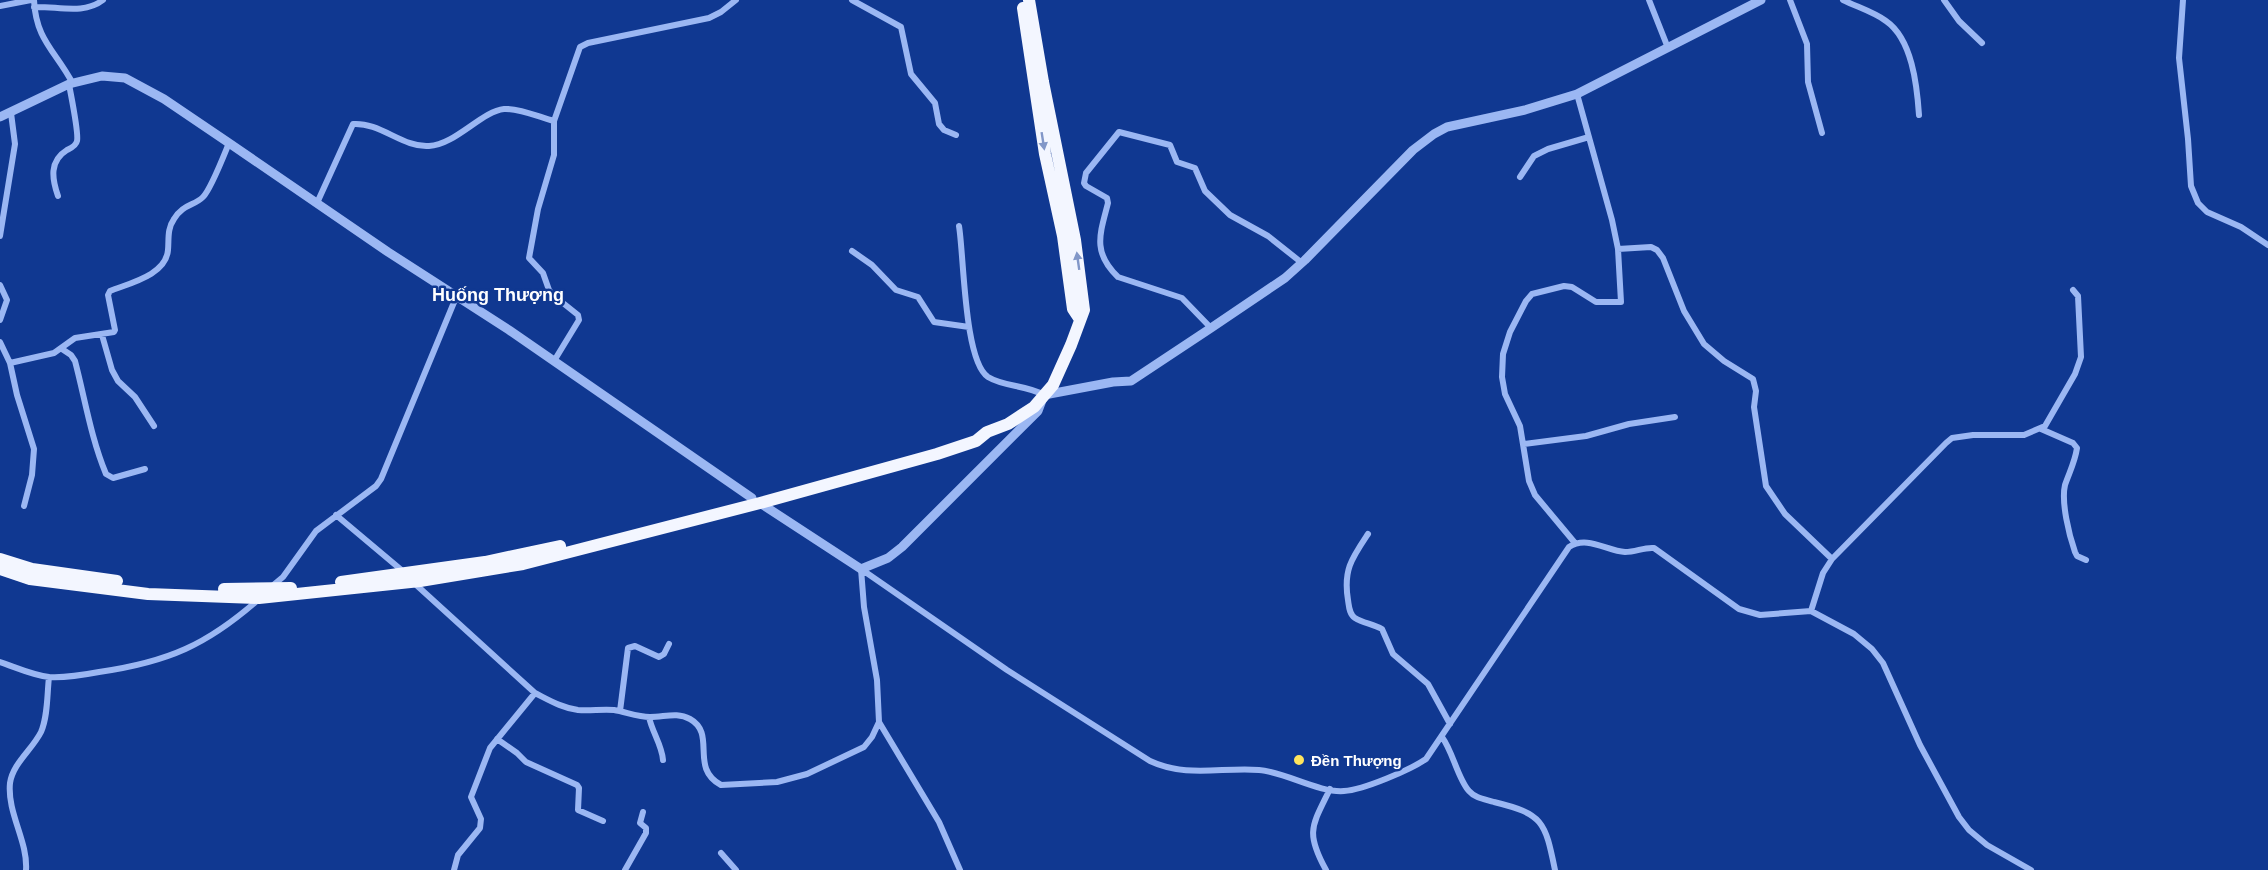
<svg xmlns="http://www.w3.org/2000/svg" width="2268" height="870" viewBox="0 0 2268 870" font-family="Arial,sans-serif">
	<rect width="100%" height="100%" fill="#103891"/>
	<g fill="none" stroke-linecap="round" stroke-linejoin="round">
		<path stroke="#9bb7f3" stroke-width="6" d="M34,0C36,41 56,51 73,84
			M852,0L901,27L911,74L935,103L939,124L944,130L956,135
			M1649,0L1668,48
			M1790,0L1807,44L1808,82L1822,133
			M1843,0C1857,7 1874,12 1886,21C1912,39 1917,85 1919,115
			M1944,0L1959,21L1982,43
			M2183,0L2179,58L2188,139L2191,186L2198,203L2207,212L2241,227L2268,245
			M0,6L31,0
			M34,7C57,6 84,15 103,0
			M1520,177L1534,156L1548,149L1589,137
			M58,196C52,179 49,161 67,150C71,148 76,146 77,141C79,133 71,96 69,84
			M317,203L353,124C380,122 403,148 429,146C455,145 482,111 504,109C519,108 539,117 554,121
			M959,226C964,256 964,361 988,377C1004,387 1027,385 1044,395
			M0,236L15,144L11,113
			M1618,249L1651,247L1657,250L1663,258L1684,311L1704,344L1724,361L1753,379L1756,391L1754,407L1766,486L1785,514L1832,559
			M852,251L872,265L896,290L918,297L934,322L969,327
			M0,285L7,300L0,320
			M1211,328L1182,298L1118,277C1092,252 1100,234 1108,203L1107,198L1086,186L1084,183L1086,173L1119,132L1170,145L1177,162L1195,168L1205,191L1230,215L1268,236L1302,263
			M102,335L112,370L118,381L135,397L154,426
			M0,342L10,363L17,395L34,449L32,475L24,506
			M62,349L71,355L75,361C85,399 91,438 106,474L113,478L145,469
			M554,361L579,320L578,315L553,295L549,290L543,273L529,258L538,209L554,155V121L580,47L588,43L709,18L721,12L736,0
			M10,363L54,353L75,338L114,332L115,330L108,295L110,291C130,283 166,275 168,250C169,239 167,229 174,219C183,204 194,206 203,197C211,189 224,155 229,143
			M2041,429L2073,443L2077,448C2075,462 2069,473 2065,485C2061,502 2069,535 2075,552L2077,556L2086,560
			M1524,444L1586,436L1629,424L1675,417
			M336,515L405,573
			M1368,534C1352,558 1343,570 1348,600C1349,606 1349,614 1355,618C1363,623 1373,624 1382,629L1393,654L1428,684L1450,724
			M1575,543L1535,495L1529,481L1520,426L1505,394L1502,377L1503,354L1510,332L1526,301L1532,294L1564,286L1572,287L1596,302H1621L1618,249L1612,220L1577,94
			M861,569L1007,670L1150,761C1186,778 1222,767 1259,770C1285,772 1319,793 1344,791C1363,790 1410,770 1426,759L1569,547C1587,535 1607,551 1625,552C1636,552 1644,547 1654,548L1739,609L1760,615L1811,611L1854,634L1872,649L1883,663L1920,745L1959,817L1969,830L1987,845L2031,870
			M861,569L864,607L877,680L879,722L939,822L960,870
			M413,582L535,693C549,700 562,708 578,710C590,711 602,709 614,710C626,712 638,717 650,717C665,717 677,712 690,719C717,734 689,768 721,785L777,782L807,774L864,747L872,737L879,722
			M271,587L283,577L316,531L376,486L381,479L457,295
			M1811,611L1823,573L1832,559L1946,443L1952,438L1973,435H2024L2045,426L2075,374L2081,357L2078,296L2073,290
			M0,662C15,667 32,675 49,677C65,678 83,675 99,672C168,662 207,645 259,599
			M620,711L628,648L635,646L659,657L664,654L669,644
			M649,717C652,732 662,745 663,760
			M1442,737C1453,752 1458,779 1469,791C1475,798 1484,799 1494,802C1543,814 1545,821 1555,870
			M497,739L517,753L526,762L577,785L579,788L578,810L603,821
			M721,853L736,870
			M26,870C28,841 7,813 10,783C13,763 32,750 41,732C48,716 47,694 49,677
			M454,870L458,855L480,828L481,819L471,797L490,748L535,693
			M625,870L646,833V828L640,823L643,812
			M1326,870C1305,832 1312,826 1330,789"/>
		<path stroke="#9bb7f3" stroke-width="9" d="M0,117L69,84L102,76L125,78L164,99L229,143L388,252L509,330L752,498
			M760,503L861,569L888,558L902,547L1038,411L1044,395L1113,382L1131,381L1211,328L1285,278L1305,260L1413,150L1434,134L1447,127L1525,110L1577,94L1761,0"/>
		<path stroke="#f3f6ff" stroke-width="12" d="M1023,8L1045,154L1063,236L1073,309L1079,318
			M0,559L32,569L117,581
			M0,569L30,579L148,594L259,598L420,581L523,564L760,503L937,454L976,441L987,432L1008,424L1034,407L1053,385L1071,345L1084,310L1075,240L1043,82L1029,0
			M341,582L485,562L560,546
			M224,589L291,588"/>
	</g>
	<defs><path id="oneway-solid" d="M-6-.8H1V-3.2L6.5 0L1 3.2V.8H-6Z" transform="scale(1.5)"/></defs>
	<g fill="#8297c8">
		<use href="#oneway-solid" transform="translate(1043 141) rotate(81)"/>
		<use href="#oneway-solid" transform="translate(1078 261) rotate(-98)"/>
	</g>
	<circle fill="#ffe55d" stroke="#103891" stroke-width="2" cx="1299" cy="760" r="6"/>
	<g text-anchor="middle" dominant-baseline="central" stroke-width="5" stroke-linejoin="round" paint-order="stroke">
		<g font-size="15" font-weight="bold" fill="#fff" stroke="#103891" text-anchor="start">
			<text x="1311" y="760">Đền Thượng</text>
		</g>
		<g font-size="18" font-weight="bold" fill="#fff" stroke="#103891">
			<text x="498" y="295">Huống Thượng</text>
		</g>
	</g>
</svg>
